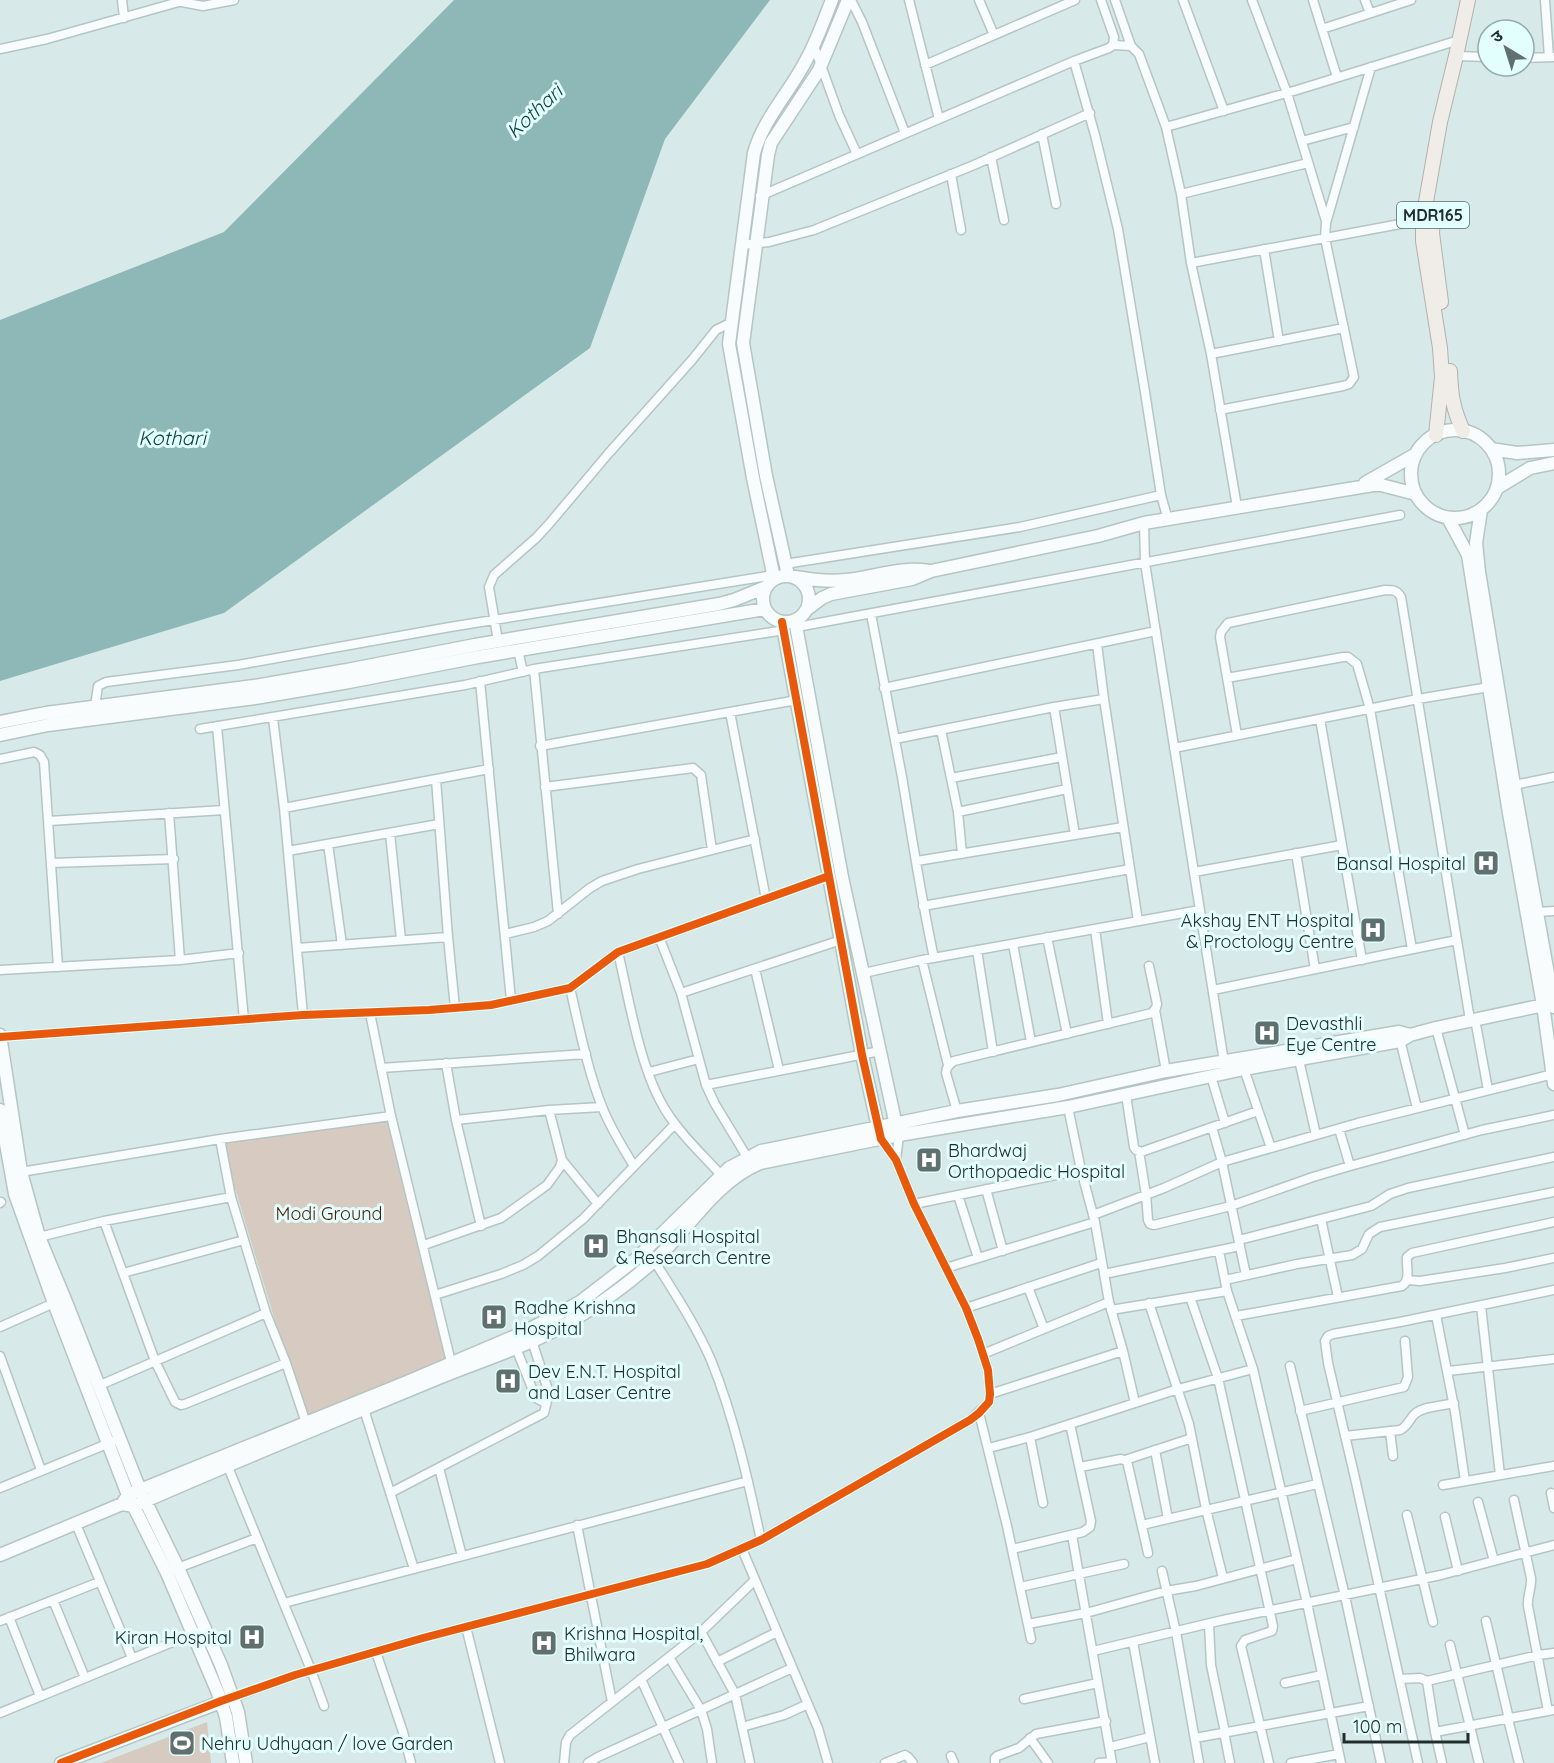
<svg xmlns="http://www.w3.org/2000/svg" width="1554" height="1763" viewBox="0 0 1554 1763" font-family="Quicksand,'Noto Sans Devanagari',sans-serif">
	<rect width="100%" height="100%" fill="#d7eae9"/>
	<path fill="#d6cac1" d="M391,1116L451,1358L306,1423L220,1139Z
		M207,1722L211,1763H101Z"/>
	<path fill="#8eb8b7" d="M454,0H770L665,139L590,348L224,613L0,681V320L224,232Z"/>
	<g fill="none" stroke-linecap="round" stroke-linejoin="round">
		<defs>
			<path id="street" d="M122,0L124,18
				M851,0L862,22L905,133
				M909,0L939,119
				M979,0L994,35
				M1115,0L1131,46
				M1183,0L1224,111
				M1252,0L1287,93L1326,221
				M1313,0L1337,77
				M1365,0L1370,13
				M1545,0L1549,57
				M182,2L203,6L234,0
				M1322,29L1411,0
				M1113,45L1131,46L1139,54L1166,127L1181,194L1191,263L1211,354L1237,507
				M814,46L839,115L857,154
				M0,49L47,39L186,0
				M1456,56L1488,57
				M1524,58L1554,57
				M1074,61L1095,135L1118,229L1145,392L1161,495L1168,520
				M925,65L1075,0
				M1166,127L1297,90L1459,40
				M1042,134L1056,204
				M1302,141L1354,127
				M991,157L1004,220
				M951,174L961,230
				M1181,194L1308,163
				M760,196L1074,61L1109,48L1113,45L1114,37L1101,0
				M742,245L769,242L814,230L974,165L1090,113
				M1264,249L1279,341
				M1191,263L1427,219
				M1211,354L1344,328
				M1220,410L1343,386L1349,384L1354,377L1325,238L1326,223L1371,67
				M1144,523L1145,563L1224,1062
				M785,564L1020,527L1161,495
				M871,614C881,668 892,722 902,777C912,837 921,898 934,958
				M797,627L1400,515
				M498,641L489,587L494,575L536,538L549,524L608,454L692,360L716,330L732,322
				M1097,644L1104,699L1138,921
				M518,650L523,672
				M534,669L558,914
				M1227,678L1343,657H1348L1357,664L1370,709L1412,949
				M480,681L511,1000
				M884,688L1156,631
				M95,706L98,686L106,682L238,665L450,627L774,575
				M1054,707L1075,835
				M730,712L766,899
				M273,718L284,808L303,1015
				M1320,719L1362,960
				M217,726L244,1020
				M200,729L465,685L534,669L785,630
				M941,730L958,812L962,854
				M1237,735L1220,637L1221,632L1228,623L1385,590C1393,590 1397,590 1401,597L1470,1020
				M895,739L1054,707L1104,699
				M540,746L797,700
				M1174,748L1418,699L1489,687
				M0,759L34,752L40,755L44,762L58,967
				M951,778L1062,757
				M436,779L448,937L455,1008
				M1514,785L1554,777
				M545,787L693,768L701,775L712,850
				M284,808L489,769
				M958,812L1067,789
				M169,813L180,960
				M49,821L224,810
				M390,833L401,940
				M328,844L342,945
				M288,851L439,824
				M1296,853L1315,969
				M917,861L1123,827
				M51,863L174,859
				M1194,872L1342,845
				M923,906L1130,869
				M1536,912L1554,911
				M1095,929L1108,1024
				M505,934L534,927L548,921L590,888L602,881L638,869L755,839
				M659,937L681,993L706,1085L715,1104L747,1157
				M1047,937L1067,1034
				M1013,944L1031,1042
				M297,948L448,937
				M977,950L993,1052
				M618,952C629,999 640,1070 666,1111C681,1135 702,1154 721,1175
				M922,960L948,1065
				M755,969L779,1070
				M0,970L180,960L239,953
				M864,973L922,960L1200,910
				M570,988C579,1026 588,1073 603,1109C611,1129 623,1148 634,1166
				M1213,990L1457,940
				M681,993L841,940
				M1155,1010L1166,1071
				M370,1013L391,1116L452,1366
				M1475,1019L1488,1090
				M1436,1028L1465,1135
				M1399,1036L1417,1108
				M0,1037L303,1015L429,1010L491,1005L570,988L618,952L829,876
				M1299,1060L1316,1135
				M446,1063L456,1120L481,1226
				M381,1068L586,1054
				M1244,1069L1271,1148
				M649,1072L699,1059
				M1211,1076L1225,1123
				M706,1085L880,1051
				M1126,1095L1134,1147L1136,1150L1141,1152L1258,1111
				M957,1111L946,1073C946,1067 949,1064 954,1061L1152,1013L1156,1008L1157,1004L1149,966
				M456,1120L549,1110L602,1107
				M1212,1127L1222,1162L1246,1275
				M1339,1129L1350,1166
				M220,1139L231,1197L266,1313L286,1363L307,1426
				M1139,1151L1146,1195L1148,1220L1150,1224L1154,1225L1231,1206L1313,1177L1350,1166L1482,1130L1554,1115
				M562,1160L598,1204
				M896,1160L899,1135
				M21,1172L220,1139L391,1116
				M986,1189L1003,1251
				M958,1195L978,1258
				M0,1203L1,1202
				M914,1204L1081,1170
				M1093,1215L1164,1188L1222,1162L1358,1123L1553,1074
				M1321,1219L1338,1297
				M104,1221L155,1361L175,1402L181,1405L185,1404L286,1363
				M39,1237L104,1221L231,1197
				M1239,1240L1371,1206L1390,1194L1408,1188L1554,1157
				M424,1245L501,1218L547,1185L560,1167L562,1160L549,1110
				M647,1249C669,1285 694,1321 711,1360C734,1417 748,1480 761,1540
				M1219,1251L1227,1291L1253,1369L1307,1603L1341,1763
				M946,1268L1095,1222
				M123,1273L244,1240
				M1104,1274L1240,1246
				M1225,1280L1297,1264L1352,1255L1362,1249L1369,1234L1380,1227L1554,1192
				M1407,1280L1420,1281L1505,1268L1554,1258
				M1028,1287L1044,1329
				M435,1295L501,1274L523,1265L538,1256L583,1219L675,1124
				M1190,1297L1218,1378L1273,1626L1272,1631L1245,1640L1241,1646L1269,1763
				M1149,1303L1189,1424L1206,1509L1223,1578
				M1481,1306L1500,1475
				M966,1308L1101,1263
				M1111,1310L1227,1291
				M1436,1315L1455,1412L1465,1481
				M1236,1316L1402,1286C1411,1280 1406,1266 1407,1257L1412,1253L1554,1222
				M0,1327L54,1303
				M516,1348L536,1398L545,1403
				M983,1354L1109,1302
				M0,1356L41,1470
				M1290,1366L1345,1596L1381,1763
				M1448,1371L1554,1359
				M98,1386L266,1313
				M990,1394L1123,1351
				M1135,1403L1178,1389L1253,1369
				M363,1406L414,1569
				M1300,1411L1404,1387L1408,1377L1405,1341
				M979,1413L1007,1526L1031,1639
				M1390,1431L1393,1456
				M1345,1436L1400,1430C1409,1426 1409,1418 1416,1413C1425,1406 1443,1406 1454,1403
				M1030,1437L1043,1503
				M989,1448L1030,1437L1135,1403L1123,1351L1109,1302L1095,1222L1081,1170L1068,1107
				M1155,1450L1168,1519
				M1125,1460L1192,1438
				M226,1462L311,1670L324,1706
				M1080,1467L1121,1459L1127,1461L1148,1553
				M439,1468L462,1556
				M1443,1485L1554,1466
				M0,1488L119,1439
				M390,1493L544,1413L549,1393L532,1341
				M1551,1493L1554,1508
				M1514,1500L1531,1578C1532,1587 1527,1596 1528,1606L1548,1711
				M1478,1502L1494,1561
				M1407,1515L1433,1622
				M1445,1517L1458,1571
				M76,1524L132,1658
				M577,1525L612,1702
				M1142,1525L1317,1484
				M1072,1535L1112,1763
				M742,1549L818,1728L828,1763
				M1012,1549L1083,1532L1090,1527L1091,1521L1070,1424
				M175,1569L257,1538
				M1162,1571L1176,1632L1199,1763
				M1020,1587L1124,1564
				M53,1600L85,1678
				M284,1603L748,1481
				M9,1617L40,1696
				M0,1621L99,1582
				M1486,1621L1509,1719
				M1028,1624L1086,1613L1166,1591L1196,1586L1297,1559
				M1209,1624L1211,1665L1225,1732
				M466,1627L500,1763
				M701,1632L735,1694L750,1763
				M1133,1642L1155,1763
				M1450,1645L1479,1763
				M1093,1651L1223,1620L1441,1575L1554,1545
				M376,1652L403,1732L411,1763
				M669,1657L701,1710L707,1729L712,1763
				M717,1662L777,1632
				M641,1679L679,1763
				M1400,1679L1420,1678L1427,1681L1435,1732L1442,1763
				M1427,1681L1538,1655L1554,1653
				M1285,1683L1322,1675
				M233,1697L295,1675L423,1638L707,1564L761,1540L970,1420L985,1406L989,1402L990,1394L988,1370L978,1339L966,1308L914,1204L896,1160L881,1139
				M1024,1699L1098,1683
				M0,1713L197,1632
				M1508,1719L1519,1763
				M742,1727L784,1715L808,1704
				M1224,1732L1230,1763
				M1435,1732L1554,1710
				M1030,1738L1048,1763
				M1195,1738L1369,1706
				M1110,1747L1150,1737
				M951,1756L954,1763
				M564,1763L566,1742L570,1735L701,1632L755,1580
				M588,1763L598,1757L792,1668
				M885,1763L905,1755L908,1757L913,1763
				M995,1763V1758L997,1756L1019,1748L1036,1734L1106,1721
				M1099,1763L1112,1762
				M1291,1763L1339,1754
				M1418,1763L1355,1478L1328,1363L1325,1341L1328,1336L1333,1334L1400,1322L1554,1290"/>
			<path id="secondary" d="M1411 474a44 44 0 1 1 88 0a44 44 0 1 1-88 0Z
				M1491,449L1517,453L1554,450
				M1365,483L1416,454
				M1497,488L1530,468L1554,463
				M1481,510L1476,543L1479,572L1514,785L1554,1007
				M1448,518L1468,555L1509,813L1543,1005L1554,1084
				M788,575L766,476L743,343L768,155L771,143L819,70L848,0
				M763 599a23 23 0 1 1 46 0a23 23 0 1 1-46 0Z
				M795,577C812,580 829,582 846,580C875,577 901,566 929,571
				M774,578L753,478L729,344L754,153C763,120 788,94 804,64C816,44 823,22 832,0
				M806,610L822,598L831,594L912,579L931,571L1098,536L1144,523L1373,485H1381L1416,494
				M795,620L842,877L897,1130
				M782,622L862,1055L879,1132
				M0,722L46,713L254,686L347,670L475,645L719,604L734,600L766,587
				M0,735L48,725L255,698L349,682L478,657L765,609
				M0,1035L21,1172L39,1237L66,1302L140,1490L178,1568L221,1665L238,1712L246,1763
				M0,1110L15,1194L54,1303L128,1495L167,1573L218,1693L226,1717L233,1763
				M122,1504L134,1506C233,1462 335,1421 436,1379C482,1360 530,1346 573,1320C601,1304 630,1282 654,1261C689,1229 715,1182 760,1163L899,1135L1068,1107L1244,1069L1400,1041L1410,1035L1436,1028L1553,1003
				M0,1555L122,1504L128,1495L140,1490L407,1382L518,1335L551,1318L580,1302L636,1259L729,1168L761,1151L957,1111L1058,1095L1166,1071L1399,1032L1410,1035
				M61,1763L226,1700"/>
			<path id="primary" d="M1433,220L1432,233L1441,302
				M1450,371C1451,397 1453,408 1463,431
				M1436,435L1442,377L1440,348L1423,241V219L1440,122L1456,56L1468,0"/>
		</defs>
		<use href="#street" stroke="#b5c5c4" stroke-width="11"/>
		<use href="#secondary" stroke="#b5c5c4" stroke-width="15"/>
		<use href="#primary" stroke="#b3b1ac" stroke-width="16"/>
		<use href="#street" stroke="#f9fcfc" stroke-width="8"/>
		<use href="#secondary" stroke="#f9fcfc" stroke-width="12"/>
		<use href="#primary" stroke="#f0ede9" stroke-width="14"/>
		<defs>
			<path id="cycleway" d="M0,1037L303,1015L429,1010L491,1005L570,988L618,952L829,876
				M61,1763L221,1701L295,1675L423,1638L707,1564L761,1540L970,1420L979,1413L989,1402L990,1394L988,1370L978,1339L966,1308L914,1204L896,1160L881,1139L862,1055L782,622"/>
		</defs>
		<use href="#cycleway" stroke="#e2fefd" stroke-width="11"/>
		<use href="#cycleway" stroke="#e8590c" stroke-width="8"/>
	</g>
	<defs>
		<symbol id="hospital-square" viewBox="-11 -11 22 22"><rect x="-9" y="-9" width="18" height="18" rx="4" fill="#60706f" stroke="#e2fefd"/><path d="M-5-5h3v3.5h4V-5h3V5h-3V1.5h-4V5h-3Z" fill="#fff"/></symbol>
		<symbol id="stadium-square" viewBox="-11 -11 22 22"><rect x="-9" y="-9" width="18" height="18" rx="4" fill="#60706f" stroke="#e2fefd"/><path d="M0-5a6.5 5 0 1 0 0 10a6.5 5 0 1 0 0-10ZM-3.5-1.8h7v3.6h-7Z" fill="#fff"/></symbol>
	</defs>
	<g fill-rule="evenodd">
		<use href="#hospital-square" x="1471" y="848" width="30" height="30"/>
		<use href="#hospital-square" x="1358" y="915" width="30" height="30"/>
		<use href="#hospital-square" x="1252" y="1018" width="30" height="30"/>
		<use href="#hospital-square" x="914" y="1145" width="30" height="30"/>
		<use href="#hospital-square" x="581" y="1231" width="30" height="30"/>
		<use href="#hospital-square" x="479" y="1302" width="30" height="30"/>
		<use href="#hospital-square" x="493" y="1366" width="30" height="30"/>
		<use href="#hospital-square" x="237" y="1622" width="30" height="30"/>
		<use href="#hospital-square" x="529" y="1628" width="30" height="30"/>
		<use href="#stadium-square" x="167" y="1728" width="30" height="30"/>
	</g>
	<g text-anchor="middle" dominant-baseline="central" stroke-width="6" stroke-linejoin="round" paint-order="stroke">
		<rect fill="#e2fefd" stroke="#5a6c6b" stroke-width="1.5" x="1397" y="202" width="72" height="26" rx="4.5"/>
		<g font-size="16" font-weight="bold" fill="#202e2d">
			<text x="1433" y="215">MDR165</text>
		</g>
		<g font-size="18" fill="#202e2d" stroke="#e2fefd" text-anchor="start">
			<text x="1466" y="863" text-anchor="end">Bansal Hospital</text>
			<text x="1354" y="920" text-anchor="end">Akshay ENT Hospital<tspan x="1354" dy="21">&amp; Proctology Centre</tspan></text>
			<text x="1286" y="1023">Devasthli<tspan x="1286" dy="21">Eye Centre</tspan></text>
			<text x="948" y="1150">Bhardwaj<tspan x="948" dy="21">Orthopaedic Hospital</tspan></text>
			<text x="616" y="1236">Bhansali Hospital<tspan x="616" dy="21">&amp; Research Centre</tspan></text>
			<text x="514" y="1307">Radhe Krishna<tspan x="514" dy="21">Hospital</tspan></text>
			<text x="528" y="1371">Dev E.N.T. Hospital<tspan x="528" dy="21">and Laser Centre</tspan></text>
			<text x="564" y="1633">Krishna Hospital,<tspan x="564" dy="21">Bhilwara</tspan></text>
			<text x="232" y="1637" text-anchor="end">Kiran Hospital</text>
			<text x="201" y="1743">Nehru Udhyaan / love Garden</text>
		</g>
		<g font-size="18" fill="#501b05" stroke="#e2fefd">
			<text x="329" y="1213">Modi Ground</text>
		</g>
		<g font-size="20" font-style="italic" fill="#104241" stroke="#e2fefd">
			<text transform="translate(534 111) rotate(-43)">Kothari</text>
			<text x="172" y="437">Kothari</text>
		</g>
	</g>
	<g transform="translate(1506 48) rotate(322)"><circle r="28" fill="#e2fefd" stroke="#94abaa" stroke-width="1.5"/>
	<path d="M0-4.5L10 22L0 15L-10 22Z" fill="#60706f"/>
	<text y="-9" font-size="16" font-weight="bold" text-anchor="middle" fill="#202e2d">उ</text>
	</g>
	<path d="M1344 1733v9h124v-9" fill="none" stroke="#202e2d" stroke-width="3"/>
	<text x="1353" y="1733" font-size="18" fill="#202e2d" stroke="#e2fefd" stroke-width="4.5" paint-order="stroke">100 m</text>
</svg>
